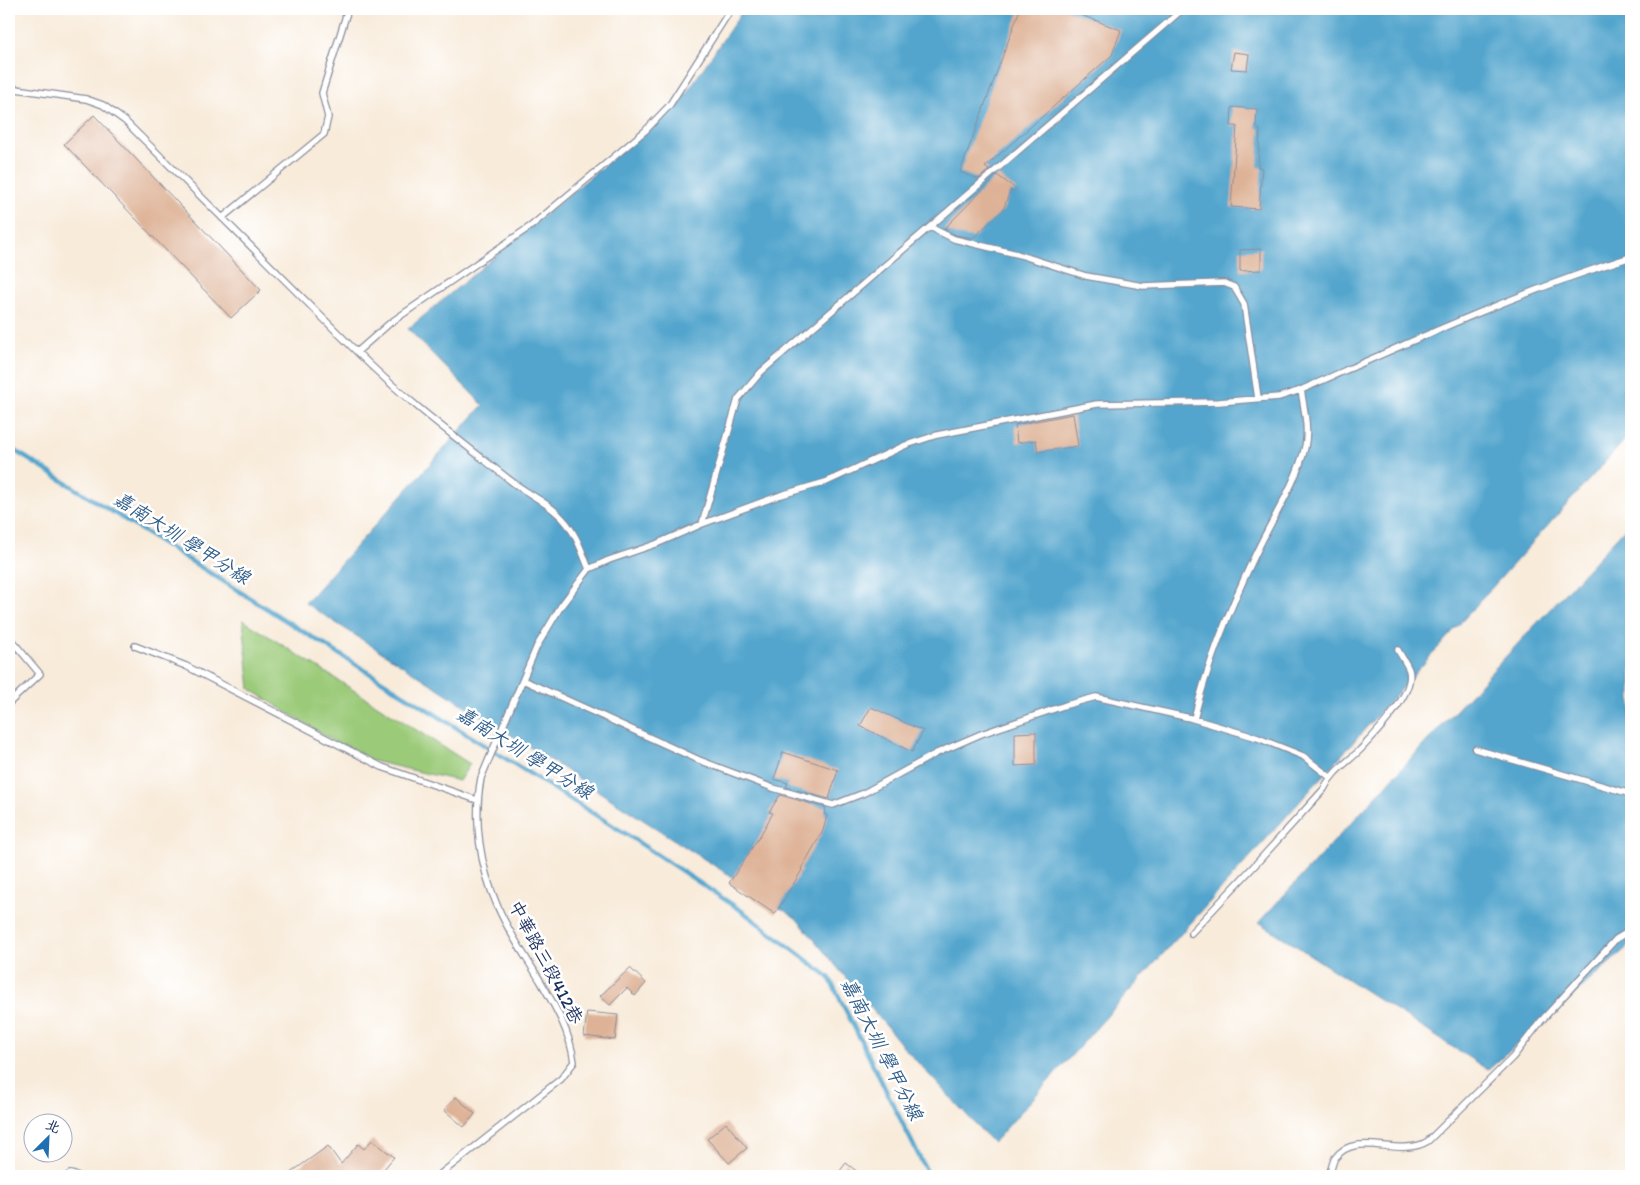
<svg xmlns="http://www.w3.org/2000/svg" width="1640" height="1185" viewBox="0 0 1640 1185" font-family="Itim,'LXGW WenKai TC',sans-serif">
	<rect width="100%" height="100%" fill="#fff"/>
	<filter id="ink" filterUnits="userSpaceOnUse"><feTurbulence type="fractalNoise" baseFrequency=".02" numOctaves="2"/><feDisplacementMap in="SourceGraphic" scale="10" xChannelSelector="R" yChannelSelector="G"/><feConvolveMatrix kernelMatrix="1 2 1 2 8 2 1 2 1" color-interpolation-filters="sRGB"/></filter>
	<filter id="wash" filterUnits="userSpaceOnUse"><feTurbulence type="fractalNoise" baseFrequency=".0096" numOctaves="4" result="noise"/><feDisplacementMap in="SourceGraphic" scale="20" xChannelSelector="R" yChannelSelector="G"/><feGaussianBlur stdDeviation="1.12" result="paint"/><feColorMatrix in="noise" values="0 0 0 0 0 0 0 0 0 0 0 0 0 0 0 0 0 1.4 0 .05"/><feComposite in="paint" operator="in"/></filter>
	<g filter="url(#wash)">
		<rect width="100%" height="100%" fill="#f8ebda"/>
		<path fill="#9bcb79" stroke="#5b7d6c" d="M243,620L470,764L459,781L360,758L250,689Z"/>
		<path fill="#52a5cd" stroke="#366a96" d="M744,9H1631V433L993,1143L907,1051L796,918L305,603L483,405L408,329L680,102Z
			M1631,522V944L1488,1070L1259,922Z"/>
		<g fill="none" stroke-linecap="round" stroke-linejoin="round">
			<path stroke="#52a5cd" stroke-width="4.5" d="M9,447L626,834L742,911L829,977L929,1176"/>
		</g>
		<g id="blocks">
			<path fill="#deb296" d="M1020,9H1065L1121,30L1112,55L985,167L989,170L978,179L960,172Z
				M1234,52L1249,54L1247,70L1231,69Z
				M1232,107L1257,109L1256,127L1260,130L1258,167L1262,168L1259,209L1231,207L1237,126H1231Z
				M94,115L261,290L231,318L64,144Z
				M997,175L1016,189L1014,192L1010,191L1003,210L973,238L956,235L944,229Z
				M1261,249V270L1240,271V250Z
				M1073,414L1078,446L1038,452L1036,440L1017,443L1015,425Z
				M871,707L923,731L912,752L860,726Z
				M1036,732V765L1015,766V733Z
				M783,752L838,770L829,799L786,787L788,783L774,779Z
				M780,795L826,808L824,814L827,815L823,831L801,869L802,870L775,914L729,883L761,834L773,813L769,812Z
				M630,968L646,983L635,996L627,988L610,1005L600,996Z
				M587,1012L618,1015L615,1040L584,1036Z
				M456,1097L475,1114L464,1127L444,1110Z
				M726,1123L747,1148L729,1163L707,1139Z
				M372,1140L394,1157L378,1176H286L328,1146L341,1164L358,1144L364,1149Z
				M846,1163L863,1176H836Z"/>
		</g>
	</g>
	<g filter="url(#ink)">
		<use href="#blocks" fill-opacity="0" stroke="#8a8d9c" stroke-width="1"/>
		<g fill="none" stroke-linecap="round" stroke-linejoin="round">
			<defs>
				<path id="service" d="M9,85L16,89L86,99L103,105L125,121L357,352L390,323L531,226L645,131L669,106L731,9
					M222,218L324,134L328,117L322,93L348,9
					M930,227L954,239L1017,254L1086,276L1143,286L1224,283L1234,287L1244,304L1258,398
					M357,352C404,399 459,440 511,481C529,495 548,502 563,519C576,533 582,552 589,569
					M702,524L738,399L761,372L1183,9
					M9,637L40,674L9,703
					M135,646L186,666L382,767L477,800
					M523,680L699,760L773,788L833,805L864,793L937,753L981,734L1066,705L1096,697L1190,718L1258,738L1303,756L1330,777
					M1194,719C1208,661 1231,605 1257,551C1273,517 1296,484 1305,447C1309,429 1304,408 1301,390
					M1475,749L1631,794
					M1191,933L1255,865L1324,789C1332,771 1347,763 1360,750C1375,734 1416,693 1409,670C1407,664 1401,656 1398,650
					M67,1176L70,1174L78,1176
					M438,1176L561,1079L574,1062C570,1032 556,1008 541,982C526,957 508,932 497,905C480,866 473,820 481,778L537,646L561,606L589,569L609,560L656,544L702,524L781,495L826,482L906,445L937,435L1097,404L1219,402L1279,397L1301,390C1410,342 1518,292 1631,257
					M1329,1176C1331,1171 1332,1163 1335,1158C1356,1129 1400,1159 1428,1141L1513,1057L1541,1021L1616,939L1631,930"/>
			</defs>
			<use href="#service" stroke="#8a8d9c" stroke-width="8"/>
			<use href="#service" stroke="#fff" stroke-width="5.5"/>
		</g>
	</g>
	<g text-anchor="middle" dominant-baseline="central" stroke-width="5" stroke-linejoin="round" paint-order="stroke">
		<g font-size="18" fill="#1b2f5e" stroke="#fff">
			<text transform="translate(546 962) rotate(62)">中華路三段412巷</text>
		</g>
		<g font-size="19" font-style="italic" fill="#315e8a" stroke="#fff">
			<text transform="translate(182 538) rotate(32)">嘉南大圳 學甲分線</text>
			<text transform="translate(525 753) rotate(32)">嘉南大圳 學甲分線</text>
			<text transform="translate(882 1049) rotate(63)">嘉南大圳 學甲分線</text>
		</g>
	</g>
	<rect width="1640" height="1185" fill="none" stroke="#fff" stroke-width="30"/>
	<g transform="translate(48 1138) rotate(24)"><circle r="24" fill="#ffffff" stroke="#a4acbf"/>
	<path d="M0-4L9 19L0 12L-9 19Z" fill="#1f6fb2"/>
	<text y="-8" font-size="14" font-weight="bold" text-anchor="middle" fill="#1b2f5e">北</text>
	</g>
</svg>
